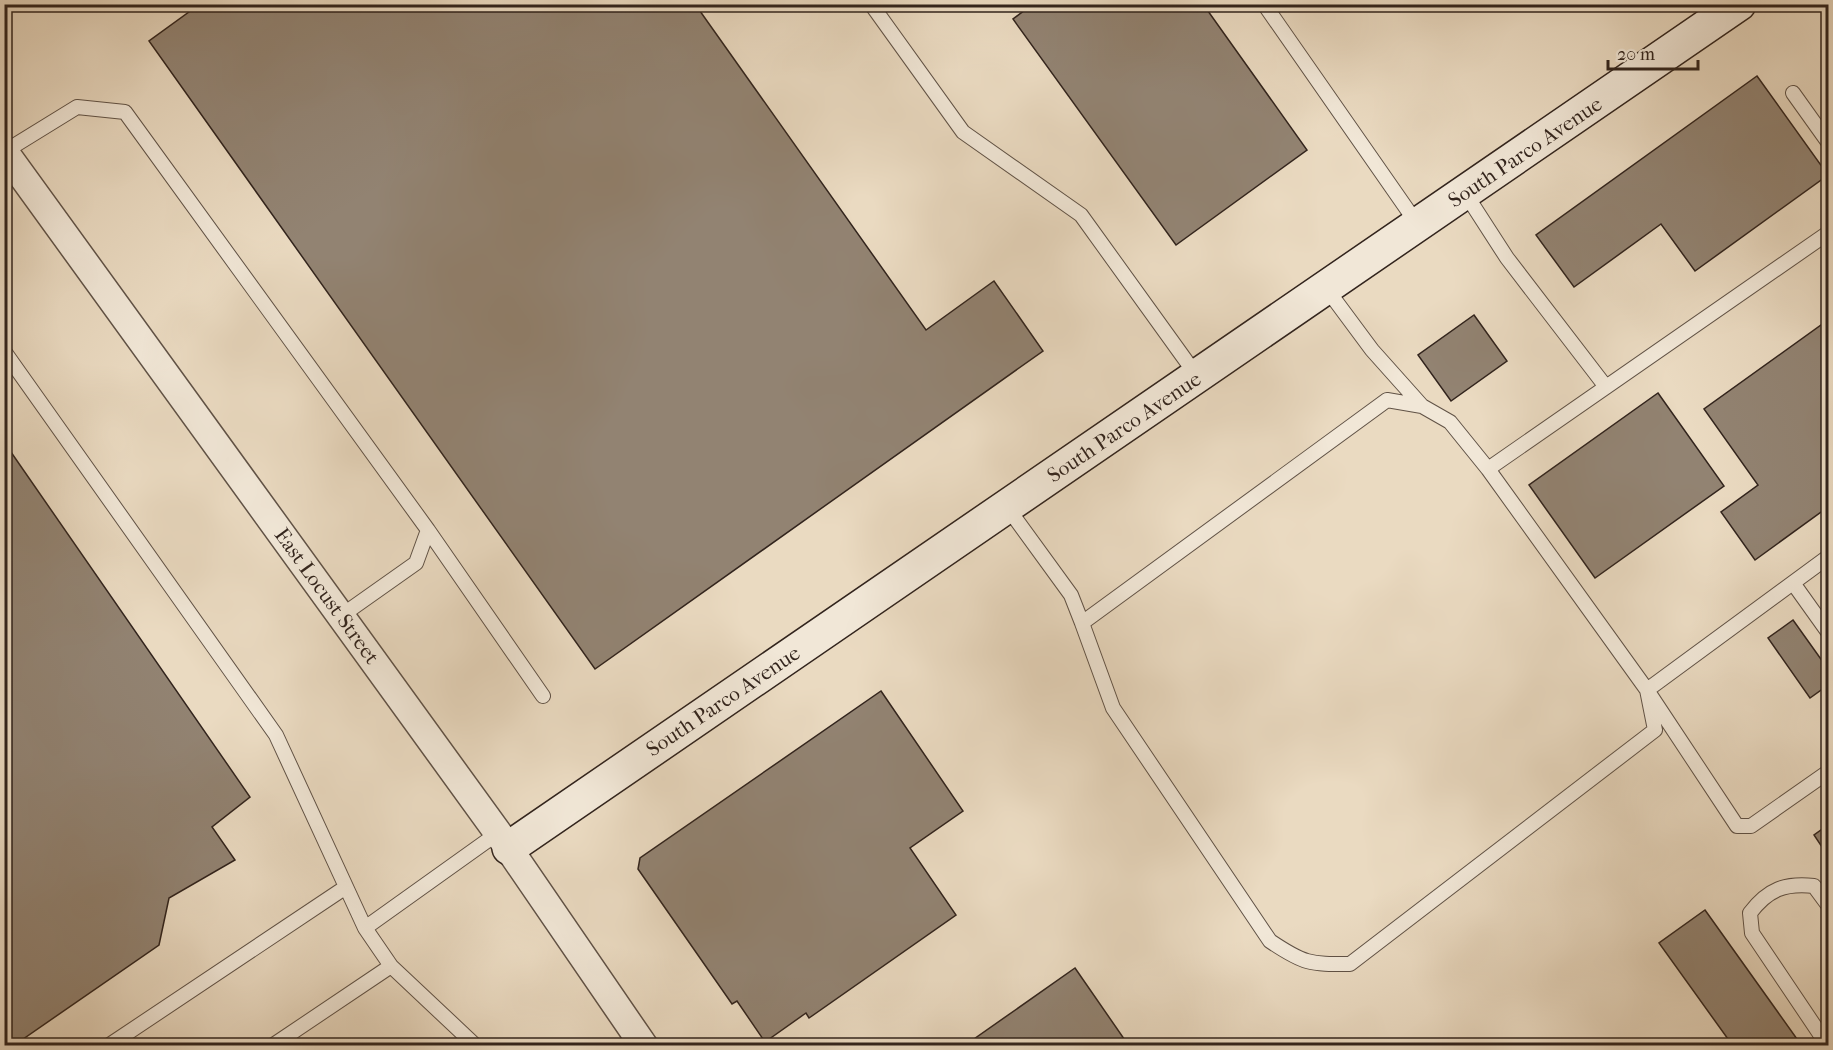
<svg xmlns="http://www.w3.org/2000/svg" width="1833" height="1050" viewBox="0 0 1833 1050" font-family="'IM FELL French Canon',serif">
	<rect width="100%" height="100%" fill="#eadac1"/>
	<filter id="stains"><feTurbulence type="fractalNoise" baseFrequency=".00333" numOctaves="4"/><feColorMatrix values="0 0 0 0 .2 0 0 0 0 .09 0 0 0 0 .02 0 0 0 .5 -.17"/></filter>
	<radialGradient id="worn" r=".72"><stop offset=".6" stop-color="#630" stop-opacity="0"/><stop offset="1" stop-color="#630" stop-opacity=".3"/></radialGradient>
	<path fill="#928372" stroke="#32241d" stroke-width="1.5" d="M200,4H695L926,330L994,281L1043,351L595,669L149,41Z
		M1033,4H1203L1307,150L1176,245L1013,19Z
		M1757,76L1828,175L1695,271L1661,224L1574,287L1536,235Z
		M1474,315L1507,361L1451,401L1418,355Z
		M1828,320V507L1755,560L1721,512L1758,485L1704,409Z
		M1658,393L1724,486L1595,578L1529,485Z
		M4,442L250,797L212,827L235,860L169,898L159,945L13,1046H4Z
		M1793,620L1828,669V685L1810,698L1768,638Z
		M881,691L963,811L910,848L956,915L809,1018L806,1013L765,1042L737,1001L732,1004L638,869L640,858Z
		M1828,825V856L1814,835Z
		M1705,910L1802,1046H1733L1659,943Z
		M1075,968L1129,1046H964Z"/>
	<g fill="none" stroke-linecap="round" stroke-linejoin="round">
		<defs>
			<path id="lane" d="M871,4L963,132L1081,215L1197,376
				M1264,4L1418,225
				M1793,93L1828,142
				M4,152L77,107L125,112L428,530L416,563L341,616
				M1465,193L1507,258L1606,387
				M1326,288L1372,350L1422,406
				M4,351L276,735L365,928L498,833
				M1488,469L1828,233
				M1007,507L1071,595L1082,623
				M428,530L543,696
				M1793,583L1828,632
				M1647,690L1655,730L1350,964C1309,964 1304,964 1270,941L1113,708L1082,623L1387,400L1422,406L1450,422L1488,469L1647,690L1737,826H1751L1828,772
				M1647,690L1828,557
				M365,928L391,966L476,1046
				M108,1046L346,887
				M272,1046L391,966
				M1828,1046L1752,933L1750,913C1768,889 1785,883 1814,886L1828,905"/>
			<path id="street" d="M4,151L498,833L644,1046"/>
			<path id="secondary" d="M509,848L1739,4"/>
		</defs>
		<use href="#lane" stroke="#605246" stroke-width="16"/>
		<use href="#street" stroke="#605246" stroke-width="30"/>
		<use href="#secondary" stroke="#32241d" stroke-width="36"/>
		<use href="#lane" stroke="#f1e7d7" stroke-width="14"/>
		<use href="#street" stroke="#f1e7d7" stroke-width="27"/>
		<use href="#secondary" stroke="#f1e7d7" stroke-width="33"/>
	</g>
	<g text-anchor="middle" dominant-baseline="central" stroke-width="6" stroke-linejoin="round" paint-order="stroke">
		<g font-size="21" fill="#32241d" stroke="#f1e7d7">
			<text transform="translate(1525 152) rotate(-34)">South Parco Avenue</text>
			<text transform="translate(1124 427) rotate(-34)">South Parco Avenue</text>
			<text transform="translate(327 596) rotate(54)">East Locust Street</text>
			<text transform="translate(723 701) rotate(-34)">South Parco Avenue</text>
		</g>
	</g>
	<rect width="1833" height="1050" fill="none" stroke="#eadac1" stroke-width="24"/>
	<rect x="6" y="6" width="1821" height="1038" fill="none" stroke="#32241d" stroke-width="3"/>
	<rect x="12" y="12" width="1809" height="1026" fill="none" stroke="#32241d" stroke-width="1.5"/>
	<path d="M1608 60v9h90v-9" fill="none" stroke="#32241d" stroke-width="3"/>
	<text x="1617" y="60" font-size="18" fill="#32241d" stroke="#f1e7d7" stroke-width="4.5" paint-order="stroke">20 m</text>
	<rect width="100%" height="100%" filter="url(#stains)"/>
	<rect width="100%" height="100%" fill="url(#worn)"/>
</svg>
